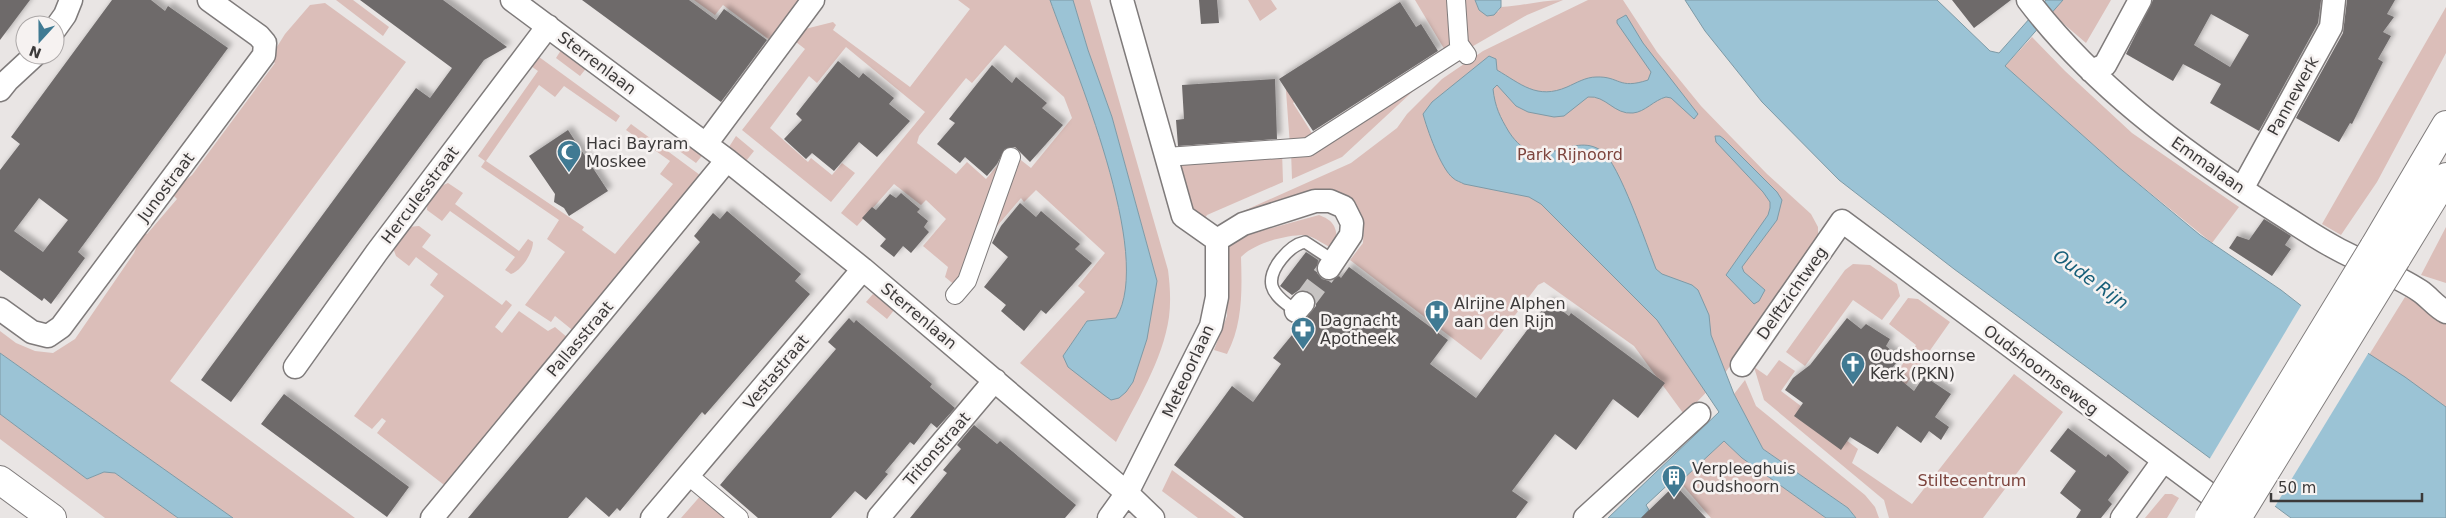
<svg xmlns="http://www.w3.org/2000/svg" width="2446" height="518" viewBox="0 0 2446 518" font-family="'DejaVu Sans',sans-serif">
	<defs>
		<filter id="shadow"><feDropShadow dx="4.5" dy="-4.5" stdDeviation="2.5" flood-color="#0004"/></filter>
	</defs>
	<rect width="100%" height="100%" fill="#e9e5e4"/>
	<path fill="#dbbeb9" d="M336,0H353L389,27L383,36Z
		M694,0H802L771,41L723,5L715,15Z
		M958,0H1050C1074,68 1155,255 1116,318L1087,321L1063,356L1153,299L1157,281L1112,117L1088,50L1073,0H1090L1168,270C1170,286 1171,301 1169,317C1163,360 1136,403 1116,442L1020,363L1085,292L1078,286L1105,253L1036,190L1024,202L1021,198L987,238L1017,157L1031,168L1072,118L1064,97L1005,45L972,83L966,78L919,136L917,143L956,174L967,162L986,179L1008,153L956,286L945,277L948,267L923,246L946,219L926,200L921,205L894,184L857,226L841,213L925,112L846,47L817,83L809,76L770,128L808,162L811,158L832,175L842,163L855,173L831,202L742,130L805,49L796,42L805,29L833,22L836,25L833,30L910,87L970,9Z
		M1248,0H1271L1277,9L1260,21Z
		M1415,0H1451L1458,46L1446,52Z
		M1458,0H1475L1479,10L1498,12L1501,7C1523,6 1541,0 1563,0L1527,15L1468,49Z
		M1588,0H1623L1657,52L1701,106L1767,174L1811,214L1818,227V243L1725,373L1692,407L1683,413L1634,346L1544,282L1538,285L1481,360L1350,260L1363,243L1364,222L1347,198L1319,191L1239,213L1351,163L1397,128L1407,114L1442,79L1483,51Z
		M2063,0H2111L2086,43L2051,13Z
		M325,3L406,62L170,381L355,518H233L0,353V331L16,343L35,351L53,353L75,339L134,253L143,231L147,234L177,199L172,194L178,186L192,175L275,63L270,58L285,34L310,5Z
		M2446,7V53L2377,182L2341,235L2322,224Z
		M2032,37L2065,71L2132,133L2239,207L2212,243L2117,166L2005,66Z
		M563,47L588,66L580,76L556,58Z
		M535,54L620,116L616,122L564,86L555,97L539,85L486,161L584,227L582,230L615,254L673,184L660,174L670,161L626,130L631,124L704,178L576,333L555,316L551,322L525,305L565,252L547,239L559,220L481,167L485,161L478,156L538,71L528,64Z
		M1285,77L1298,99L1293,103L1315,138L1290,146Z
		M1426,79L1342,157L1292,179L1291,151Z
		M736,136L754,151L746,161L729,147Z
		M686,140L705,152L696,163L678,150Z
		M1282,151L1283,182L1207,215L1203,221L1193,214L1178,158Z
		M448,183L463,193L455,204L519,251L528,239L533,242C533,253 521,271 511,274L505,270L515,257L450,211L442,221L427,210C427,196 435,188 448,183Z
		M1319,215C1332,220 1336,225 1337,239L1330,247C1323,244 1313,236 1305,235C1285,235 1255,243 1241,257C1242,290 1243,324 1227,354L1214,350L1227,316L1228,256L1229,247L1235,238Z
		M419,226L431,235L422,247L502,305L506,300L512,305L495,327L502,333L519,311L548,331L555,327L568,338L448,488L377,433L386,421L382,418L372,429L354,416L444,296L430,285L438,274L416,257L409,266L396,256L393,248L408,227Z
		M2446,227V283L2421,275Z
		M1853,264L1870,265L1897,284L1900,296L1882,320L1853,300L1805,366L1786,352L1845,270Z
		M873,294L878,296L895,309L887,319L866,302Z
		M2405,297L2446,314V409L2369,355Z
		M1908,298L1918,299L1950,322L1886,413L1874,405L1916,345L1889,324Z
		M1779,360L1795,371L1781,391L1858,449L1852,463L1912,504L2014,374L2063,412L1983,518H1889L1884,500L1764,400L1754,367L1767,376Z
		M1745,380L1756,406L1865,495L1875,507L1879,518H1856L1848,508L1763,449L1734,394Z
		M0,414L87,479L104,472L115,473L178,518H105L0,439Z
		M1724,441L1742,458L1826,518H1711L1680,482Z
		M1172,470L1236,518H1198L1162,491Z
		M703,493L732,518H681Z
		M2165,494H2172L2179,498L2167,518H2145Z"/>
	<path fill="#9bc3d5" stroke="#7e9aa6" d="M1050,0H1073L1088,50L1112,117L1157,281L1147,339L1133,382L1126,392L1119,398L1111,400L1104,395L1068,367L1063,356L1087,321L1116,318C1155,255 1074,68 1050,0Z
		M1475,0H1501V7L1494,15L1487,16L1479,10Z
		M1685,0H1937L1990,51L1999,53L2046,0H2063L2005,66L2117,166L2200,235L2281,290L2335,332L2405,377L2446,407V518H2291L1954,269L1839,180L1762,102L1705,31Z
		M1626,15L1643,43L1698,114L1694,119L1671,98L1666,97C1654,100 1645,112 1633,113C1614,115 1606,95 1588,97L1564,116L1554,117L1528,112L1516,106L1497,85L1493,89C1495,107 1500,117 1509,132C1540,179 1570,129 1602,151C1619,163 1647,246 1656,269L1662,274L1692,285L1698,290L1709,315L1711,335L1734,394L1763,449L1848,508L1856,518H1826L1742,458L1724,441L1680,482L1675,478L1646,505L1649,510L1641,518H1608L1719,412L1657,320L1541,204L1529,197L1464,184C1461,182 1456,181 1453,178C1441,169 1427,129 1423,114L1432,102L1489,56L1496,59L1497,70C1521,84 1537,100 1567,87C1576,83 1586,77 1596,77C1620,76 1618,90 1648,80L1651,72L1617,23V20Z
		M1715,136H1720L1724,139L1777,192L1782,200L1777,220L1742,267L1744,272L1765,290L1759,301L1754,304L1726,275L1768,215L1770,208V202L1763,192L1716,142Z
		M0,353L233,518H178L115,473L104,472L87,479L0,414Z"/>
	<path fill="#e9e5e4" d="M2302,304L2369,352L2274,508L2209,460Z"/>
	<path fill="#6e6a6a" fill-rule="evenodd" filter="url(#shadow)" d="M0,0H30L0,40Z
		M112,0H151L165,11L168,6L228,48L78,252L85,258L51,304L44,298L42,301L0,270V170L20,144L11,137ZM39,198L68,220L43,252L14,231Z
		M360,0H443L507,47L484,60L231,402L201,380L416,88L430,98L452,68Z
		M582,0H689L716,20L724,9L767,40L721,102Z
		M1199,0H1217L1219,23L1201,24Z
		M1952,0H2011L1974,28Z
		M2153,0H2321L2318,23L2259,131L2210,103L2221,84L2183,64L2173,81L2126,54ZM2211,14L2249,35L2230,67L2194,45Z
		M2347,0H2395L2387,14L2394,17L2383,32L2391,36L2378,59L2383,62L2352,124L2350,123L2339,142L2296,118L2343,33Z
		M1400,2L1416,27L1421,24L1438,51L1313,131L1279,79Z
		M838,61L859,78L863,73L894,98L889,104L910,121L877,157L859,142L834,171L812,153L806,159L784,139L802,120L796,114Z
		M992,65L1012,83L1016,77L1047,103L1042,108L1063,125L1030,162L1015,147L1005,149L997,164L987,176L965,157L960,163L937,144L955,123L949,119Z
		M1275,79L1277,139L1178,146L1176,120L1184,119L1182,85Z
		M568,130L608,191L569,216L564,208L554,202L555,194L529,156Z
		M901,193L920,209L917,212L928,221L924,227L929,232L911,253L903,246L894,257L880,246L886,239L862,218L872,207L876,210L890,194L896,198Z
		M1020,203L1036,217L1041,211L1069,235L1080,244L1075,249L1092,263L1046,314L1041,310L1024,331L1001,311L1006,305L984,287L1008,257L992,243L1001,226Z
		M727,211L801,274L795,281L810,294L705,415L702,412L620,511L617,508L609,517L586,497L568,518H468L700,242L694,236L713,213L720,219Z
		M2264,219L2291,236L2285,245L2291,249L2272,276L2229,248L2237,236L2249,240Z
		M1306,252L1318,260L1317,273L1322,279L1329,281L1339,276L1341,278L1349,267L1448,340L1430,364L1476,398L1549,301L1569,316L1571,313L1665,383L1638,418L1613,399L1576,450L1555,434L1512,491L1528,502L1516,518H1244L1174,465L1232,386L1253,402L1281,364L1273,358L1316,306L1315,298L1311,293L1299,290L1292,295L1280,286Z
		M849,318L854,323L856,320L932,384L930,387L955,408L937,428L931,423L914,445L910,442L885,472L888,474L866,500L855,491L831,518H758L720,485L836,349L828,342Z
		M1847,318L1861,329L1866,324L1890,339L1886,346L1898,356L1897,358L1899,359L1890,371L1914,391L1924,376L1951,394L1935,417L1949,427L1941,440L1929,431L1921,443L1897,426L1878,454L1850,437L1841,450L1794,416L1803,403L1785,390L1793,378L1810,365Z
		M284,394L409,487L387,517L261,424Z
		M974,425L997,444L1000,441L1076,505L1065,518H910L947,473L943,470L961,449L957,445Z
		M2068,428L2106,457L2108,454L2129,472L2108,500L2112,504L2101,518H2076L2081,510L2060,493L2076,471L2050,451Z
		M1675,485L1706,518H1641Z"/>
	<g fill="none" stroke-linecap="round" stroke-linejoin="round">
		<path stroke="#c6c3c2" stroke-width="22" stroke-dasharray="22 11" stroke-linecap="butt" d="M1303,303L1329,268"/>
		<defs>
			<path id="service" d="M1296,311C1288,305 1275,297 1272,286C1268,269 1290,245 1305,242L1334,261"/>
			<path id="pedestrian" d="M1456,0L1459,44L1467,55
				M1166,157L1308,147L1462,48
				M955,295L967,281L1011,157
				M689,476L739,518"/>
			<path id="minor" d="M512,0L727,160L863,269L1127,493L1153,518
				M1122,0L1183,216L1217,240
				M2028,0C2092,84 2179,149 2268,206C2289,219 2310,234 2332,246C2360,262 2393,273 2420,291C2429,297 2436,307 2446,312
				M55,29L65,15L71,0
				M2091,71L2105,65L2140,0
				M0,90L8,80L35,55
				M706,144L813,0
				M2242,189L2331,27L2334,0
				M0,309L32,332L48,336L61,327L264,55L265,43L259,36L209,0
				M1296,311L1303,303
				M1742,365L1842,221L2232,511
				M295,367L377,252L548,26
				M879,517L995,380
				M432,518L727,160
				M652,518L863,269
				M1109,518L1127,493L1211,326L1217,297V240L1243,224L1315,201H1330L1344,207L1352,223L1351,235L1329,268
				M1585,518L1699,414
				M2122,518L2163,461"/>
			<path id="secondary" d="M0,480L52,518"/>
			<path id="primary" d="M2374,247L2446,125
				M2396,259L2446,177"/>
		</defs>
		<use href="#service" stroke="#7f7b7b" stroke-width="14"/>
		<use href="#pedestrian" stroke="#7f7b7b" stroke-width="20"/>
		<use href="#minor" stroke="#7f7b7b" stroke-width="25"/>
		<use href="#secondary" stroke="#7f7b7b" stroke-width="30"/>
		<use href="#primary" stroke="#7f7b7b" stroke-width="30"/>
		<use href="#service" stroke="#fff" stroke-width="11"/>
		<use href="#pedestrian" stroke="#fff" stroke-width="18"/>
		<use href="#minor" stroke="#fff" stroke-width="22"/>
		<use href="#secondary" stroke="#fff" stroke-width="28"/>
		<use href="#primary" stroke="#fff" stroke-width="28"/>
		<defs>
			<path id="primary-bridge" d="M2209,518L2374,247
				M2237,518L2396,259"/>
		</defs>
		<use href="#primary-bridge" stroke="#7f7b7b" stroke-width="30" stroke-linecap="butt"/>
		<use href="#primary-bridge" stroke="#fff" stroke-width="28"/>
	</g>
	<defs>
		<symbol id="mosque-pin" viewBox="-11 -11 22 30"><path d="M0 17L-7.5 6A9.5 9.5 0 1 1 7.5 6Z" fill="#407a93" stroke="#f6f2f1"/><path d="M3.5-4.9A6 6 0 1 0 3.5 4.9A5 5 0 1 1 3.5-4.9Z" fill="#fff"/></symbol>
		<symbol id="hospital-pin" viewBox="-11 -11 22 30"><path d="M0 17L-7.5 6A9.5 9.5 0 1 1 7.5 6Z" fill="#407a93" stroke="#f6f2f1"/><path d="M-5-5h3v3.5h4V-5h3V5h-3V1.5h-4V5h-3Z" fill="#fff"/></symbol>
		<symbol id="pharmacy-pin" viewBox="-11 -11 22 30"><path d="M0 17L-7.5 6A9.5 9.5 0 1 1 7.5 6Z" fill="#407a93" stroke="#f6f2f1"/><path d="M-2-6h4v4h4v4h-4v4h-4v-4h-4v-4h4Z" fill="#fff"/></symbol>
		<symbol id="church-pin" viewBox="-11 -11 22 30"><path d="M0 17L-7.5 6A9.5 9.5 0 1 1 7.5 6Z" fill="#407a93" stroke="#f6f2f1"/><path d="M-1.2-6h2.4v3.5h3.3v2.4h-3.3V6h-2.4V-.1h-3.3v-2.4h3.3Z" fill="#fff"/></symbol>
		<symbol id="building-pin" viewBox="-11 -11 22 30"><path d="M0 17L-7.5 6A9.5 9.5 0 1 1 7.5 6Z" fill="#407a93" stroke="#f6f2f1"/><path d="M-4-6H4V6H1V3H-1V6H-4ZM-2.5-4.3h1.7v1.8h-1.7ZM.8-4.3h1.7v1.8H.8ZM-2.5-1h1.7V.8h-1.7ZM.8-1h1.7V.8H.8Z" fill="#fff"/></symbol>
	</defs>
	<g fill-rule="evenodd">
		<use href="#mosque-pin" x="555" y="138" width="28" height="38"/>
		<use href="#hospital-pin" x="1423" y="298" width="28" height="38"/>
		<use href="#pharmacy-pin" x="1289" y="315" width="28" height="38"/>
		<use href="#church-pin" x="1839" y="350" width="28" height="38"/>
		<use href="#building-pin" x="1660" y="463" width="28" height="38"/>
	</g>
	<g text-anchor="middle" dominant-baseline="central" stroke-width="5" stroke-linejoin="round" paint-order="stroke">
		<g font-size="16" fill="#3c3a3a" stroke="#f6f2f1">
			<text transform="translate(597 63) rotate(37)">Sterrenlaan</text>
			<text transform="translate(2293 96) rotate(-61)">Pannewerk</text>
			<text transform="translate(2208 165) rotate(35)">Emmalaan</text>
			<text transform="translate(166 187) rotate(-53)">Junostraat</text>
			<text transform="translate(420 195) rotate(-53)">Herculesstraat</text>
			<text transform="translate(1792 293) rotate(-55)">Delftzichtweg</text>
			<text transform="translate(919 316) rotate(40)">Sterrenlaan</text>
			<text transform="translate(580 339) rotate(-50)">Pallasstraat</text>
			<text transform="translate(2041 370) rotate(37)">Oudshoornseweg</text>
			<text transform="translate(1188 371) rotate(-65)">Meteoorlaan</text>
			<text transform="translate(776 372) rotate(-50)">Vestastraat</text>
			<text transform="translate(937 449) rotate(-49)">Tritonstraat</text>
		</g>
		<g font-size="16" fill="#3c3a3a" stroke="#f6f2f1" text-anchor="start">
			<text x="586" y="143">Haci Bayram<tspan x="586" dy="18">Moskee</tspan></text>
			<text x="1454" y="303">Alrijne Alphen<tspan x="1454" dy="18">aan den Rijn</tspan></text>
			<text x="1320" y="320">Dagnacht<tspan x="1320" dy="18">Apotheek</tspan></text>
			<text x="1870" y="355">Oudshoornse<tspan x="1870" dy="18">Kerk (PKN)</tspan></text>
			<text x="1692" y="468">Verpleeghuis<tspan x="1692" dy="18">Oudshoorn</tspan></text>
		</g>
		<g font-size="16" fill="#7d443d" stroke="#f6f2f1">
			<text x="1570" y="154">Park Rijnoord</text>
			<text x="1972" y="480">Stiltecentrum</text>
		</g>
		<g font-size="18" font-style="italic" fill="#165f79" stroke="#f6f2f1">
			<text transform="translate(2091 279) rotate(36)">Oude Rijn</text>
		</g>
	</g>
	<g transform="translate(40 40) rotate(201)"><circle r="24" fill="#f6f2f1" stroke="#aca8a8"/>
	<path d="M0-4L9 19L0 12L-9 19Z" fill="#407a93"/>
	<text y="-8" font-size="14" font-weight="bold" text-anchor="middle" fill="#3c3a3a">N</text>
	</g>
	<path d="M2271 493v8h151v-8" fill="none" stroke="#3c3a3a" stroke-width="2.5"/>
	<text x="2278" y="493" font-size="15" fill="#3c3a3a" stroke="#f6f2f1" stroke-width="4" paint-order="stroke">50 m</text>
</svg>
